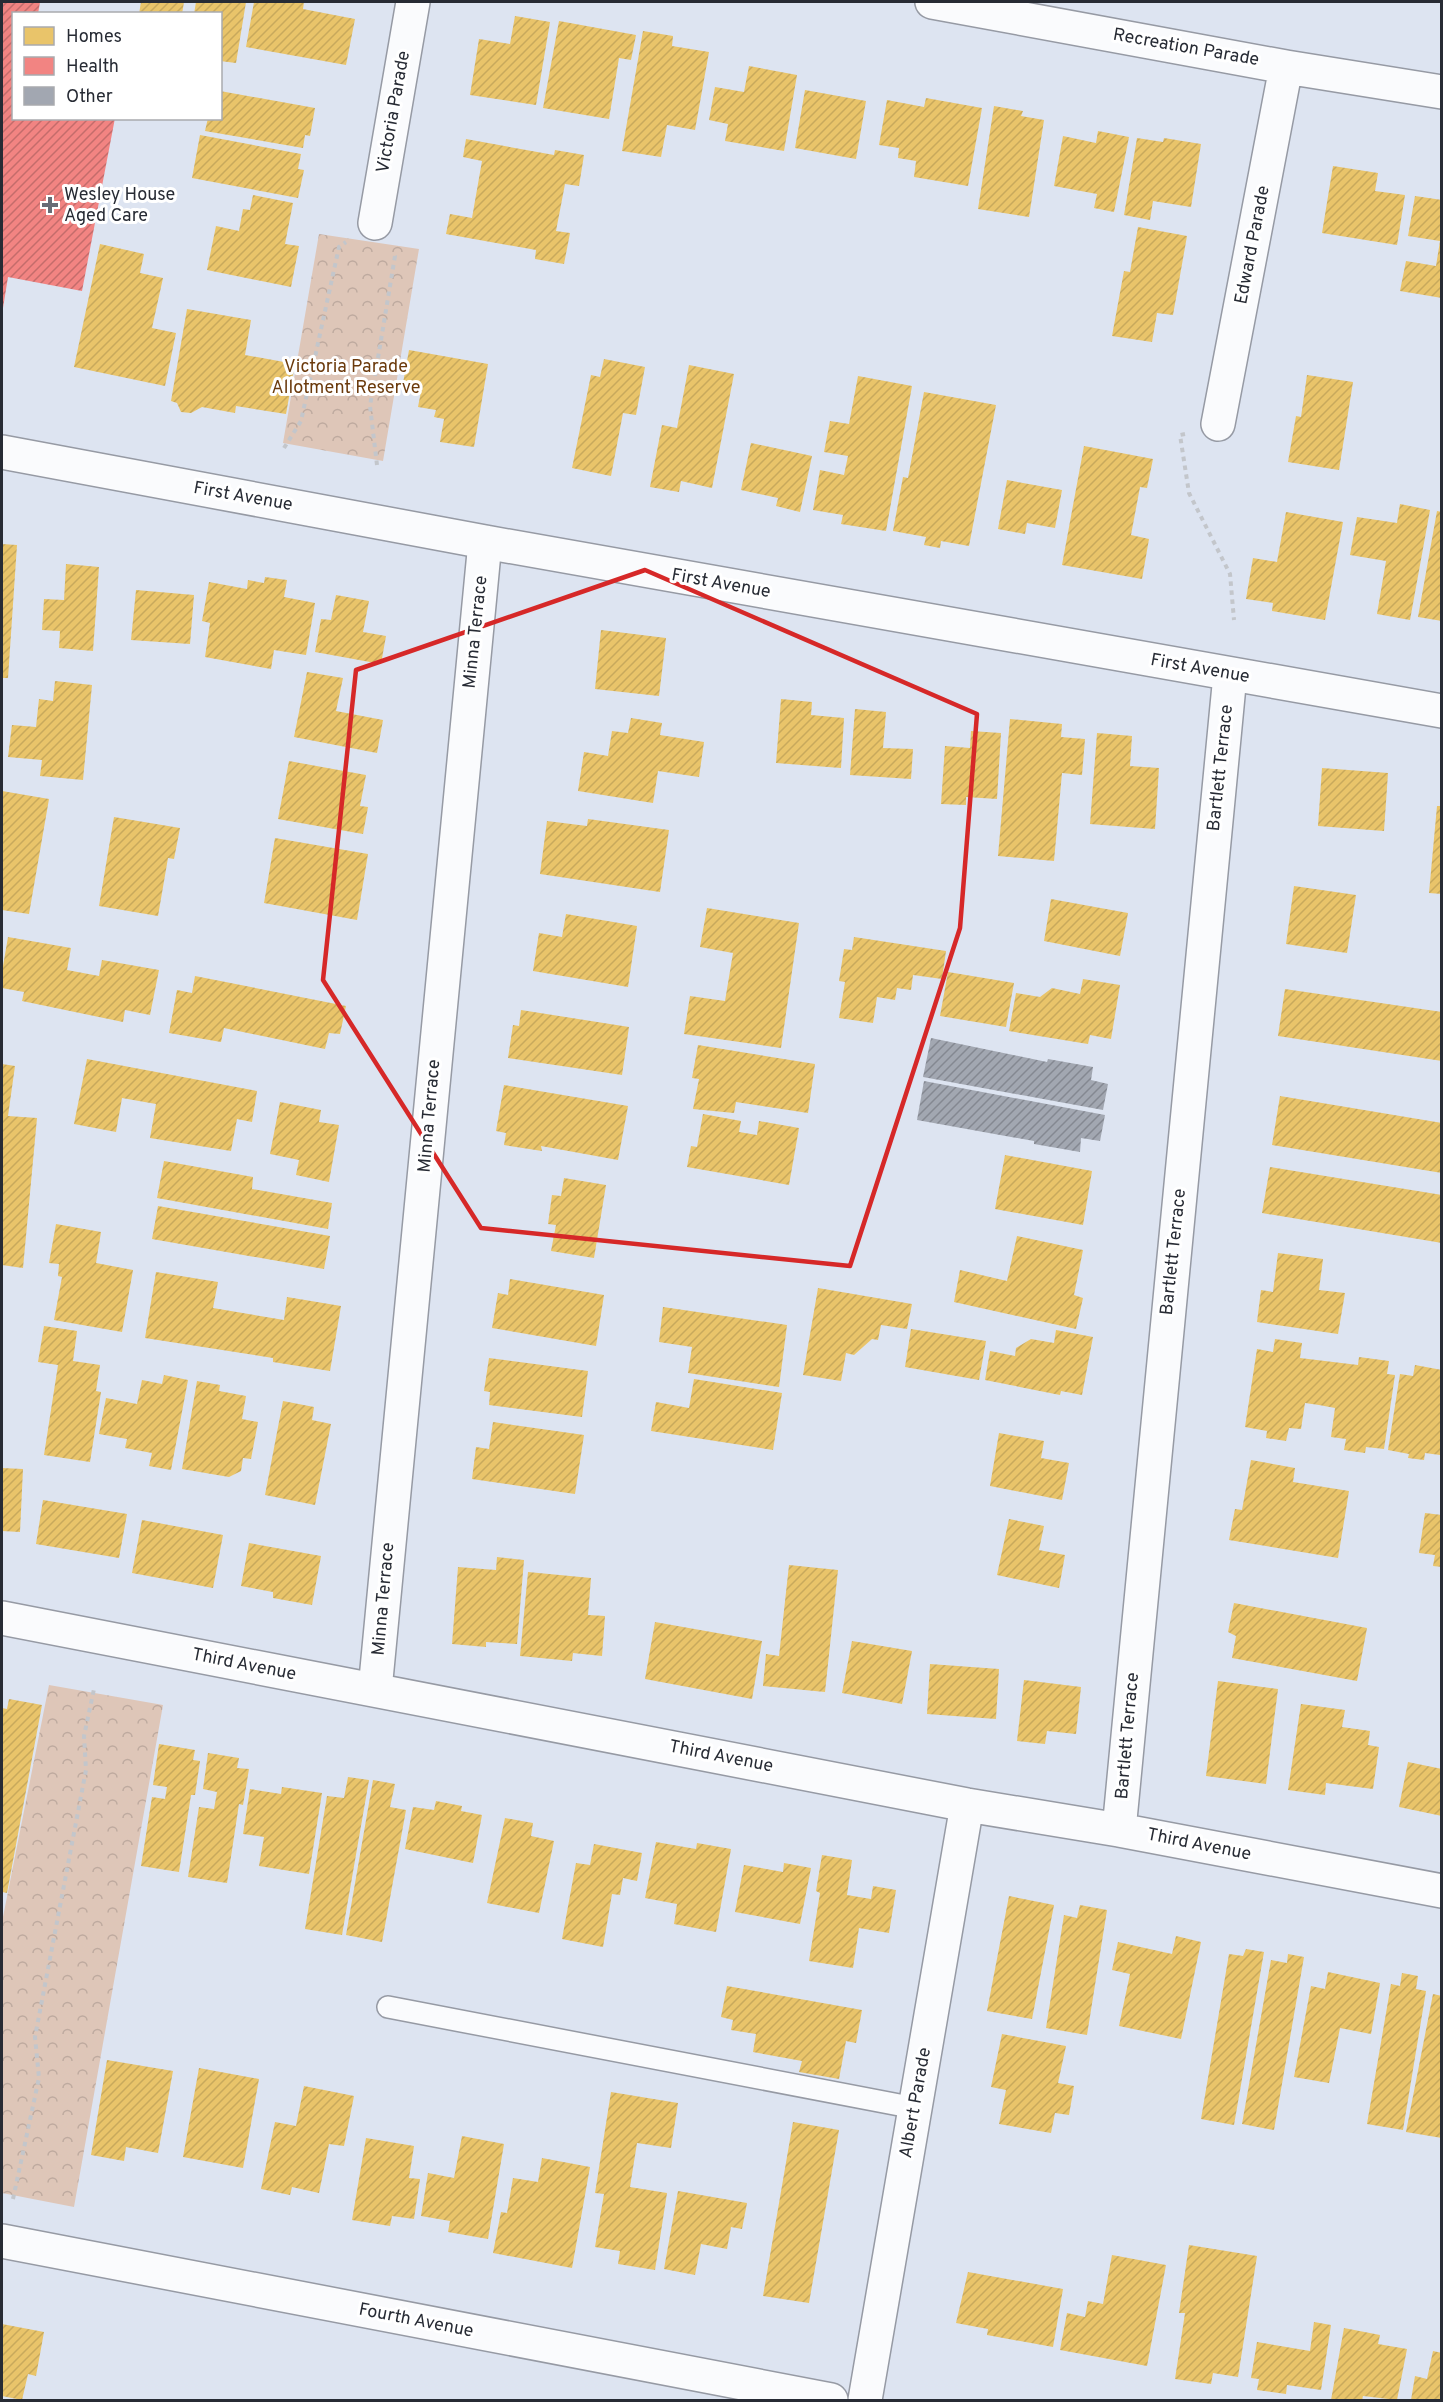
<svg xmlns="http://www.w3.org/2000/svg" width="1443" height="2402" viewBox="0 0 1443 2402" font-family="Overpass,sans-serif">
	<defs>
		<pattern id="park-crowns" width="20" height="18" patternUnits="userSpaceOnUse" patternTransform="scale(1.5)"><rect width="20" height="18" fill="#dec6b8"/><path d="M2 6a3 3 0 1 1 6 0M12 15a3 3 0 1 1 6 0" fill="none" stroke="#beaa9f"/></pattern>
		<pattern id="homes-hatch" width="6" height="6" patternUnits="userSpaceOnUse" patternTransform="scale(1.5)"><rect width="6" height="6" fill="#e9c46a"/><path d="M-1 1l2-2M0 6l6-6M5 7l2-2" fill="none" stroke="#c8a95c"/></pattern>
		<pattern id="health-hatch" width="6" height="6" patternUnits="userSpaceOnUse" patternTransform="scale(1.5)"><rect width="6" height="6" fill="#f28482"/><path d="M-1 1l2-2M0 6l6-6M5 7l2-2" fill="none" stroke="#c46c6b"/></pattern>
		<pattern id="building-hatch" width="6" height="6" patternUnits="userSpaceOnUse" patternTransform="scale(1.5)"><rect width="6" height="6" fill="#a2a7b1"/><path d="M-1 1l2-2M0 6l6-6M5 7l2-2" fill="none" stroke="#848891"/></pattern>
	</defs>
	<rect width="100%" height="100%" fill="#dde4f1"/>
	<path fill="url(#park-crowns)" d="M319,234L419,249L383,461L283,443Z
		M49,1685L163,1705L74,2207L2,2193V1922Z"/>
	<path fill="url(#homes-hatch)" d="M141,2H184L182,14H139Z
		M196,2H246L236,63L220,61V14H194Z
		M254,2H304L303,9L355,19L346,65L246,47Z
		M515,16L550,22L536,105L470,95L479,39L510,44Z
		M559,21L636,35L631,60L619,58L609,119L543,108Z
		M643,31L673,36L672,46L709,52L695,130L667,125L661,157L622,151Z
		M749,66L797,75L784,151L725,141L728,124L709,120L715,87L744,92Z
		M805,90L866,101L856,159L795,148Z
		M220,91L315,108L310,136L305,135L303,148L205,131L208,118H220Z
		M926,98L982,108L968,186L914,177L916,161L898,158L899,148L879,145L887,100L924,107Z
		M994,106L1023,111L1021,116L1044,120L1029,217L978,209Z
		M1098,131L1129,137L1114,212L1094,208L1097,194L1054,186L1063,136L1096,143Z
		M200,135L301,154L298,169L304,170L298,198L192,178Z
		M1137,138L1163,142L1164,138L1201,144L1191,207L1153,201L1150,220L1124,215Z
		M466,139L554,155L555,150L584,155L579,186L565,184L556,231L570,233L564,264L535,259L536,250L446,234L450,214L472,218L482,161L463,157Z
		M1333,166L1378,173L1375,191L1405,195L1397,245L1322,233Z
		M253,195L293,203L285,244L299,246L291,287L207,270L216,226L239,231L243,209L250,210Z
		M1415,196L1442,200V298L1400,291L1406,261L1436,266L1440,241L1408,236Z
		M1138,227L1187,236L1173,315L1157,313L1152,342L1112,336L1124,271L1130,272Z
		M100,244L144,254L140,273L163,278L152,328L176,333L165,386L74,367Z
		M187,309L251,320L245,355L295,364L286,414L236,406L235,413L202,407L191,413L181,412L177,403L171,401Z
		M409,350L488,364L474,447L440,442L444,419L434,417L436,410L418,407L422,386L403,383Z
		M604,359L645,367L636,415L623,413L611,476L572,468L591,375L600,377Z
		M689,365L734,374L712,488L681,481L679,492L650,487L662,425L677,428Z
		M1307,375L1353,382L1339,470L1288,462L1296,416L1301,417Z
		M858,376L912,386L886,531L841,524L843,515L813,510L820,470L844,475L848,456L824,452L830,421L849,424Z
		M924,392L996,405L969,546L941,541L940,548L924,545L926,537L893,531L903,477L908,478Z
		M751,443L812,456L800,512L776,506L778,498L741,490Z
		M1084,446L1153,459L1147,488L1140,487L1131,535L1149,539L1142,579L1062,565Z
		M1007,480L1062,490L1055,528L1027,523L1025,534L998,529Z
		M1400,504L1430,510L1410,620L1377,614L1386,561L1350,555L1357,517L1397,523Z
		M1437,511L1442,512V621L1418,617Z
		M1286,512L1343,522L1325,620L1272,611L1273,603L1246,599L1253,558L1277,562Z
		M2,544L17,545L8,678H2Z
		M66,564L99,567L93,651L59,648L60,631L42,630L44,599L64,600Z
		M265,577L287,580L284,597L315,603L306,655L274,650L271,669L205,657L210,623L202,621L209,582L247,589L248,580L264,583Z
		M136,590L194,595L190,644L131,640Z
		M336,595L369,601L363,632L386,636L381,664L315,652L321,619L331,620Z
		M601,630L666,638L659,696L595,689Z
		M307,672L343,678L336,711L383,720L377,753L294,737Z
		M55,681L92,685L83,780L40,776L42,760L8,757L12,725L36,727L39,699L53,701Z
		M781,699L812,702L811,715L844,718L841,768L776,763Z
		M855,709L886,712L883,748L913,749L911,779L850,775Z
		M631,718L662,723L660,735L704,742L699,777L658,771L653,803L578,791L584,752L608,756L612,731L628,733Z
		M1010,719L1062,724L1061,737L1085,739L1082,775L1062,773L1054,861L998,856Z
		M971,731L1001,733L997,799L966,797V805L941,804L945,746L970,748Z
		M1097,733L1132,736L1130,766L1159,768L1155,829L1090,824Z
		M289,761L366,775L360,806L368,807L363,834L278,819Z
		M1322,768L1388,773L1384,831L1318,826Z
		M2,791L49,799L29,914L2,910Z
		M1437,806H1442V894L1429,893Z
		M114,817L180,828L174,859L168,858L158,916L99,906Z
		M588,819L669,830L660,892L540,874L547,821L587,826Z
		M275,838L368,854L357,920L264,903Z
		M1294,886L1356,895L1347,953L1286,944Z
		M1051,899L1128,913L1120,956L1044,941Z
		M707,908L799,923L781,1048L684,1034L690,996L725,1001L733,953L700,947Z
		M566,914L637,926L628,987L533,971L539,933L562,937Z
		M8,937L71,948L67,970L99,976L102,960L159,970L150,1015L125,1010L123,1022L22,1001L24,992L2,988V972Z
		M854,937L946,951L942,979L913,975L911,990L897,988L895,1000L877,997L873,1023L839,1018L845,982L839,981L844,949L852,950Z
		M948,972L1014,983L1006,1027L940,1016Z
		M195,976L346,1006L340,1034L329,1033L325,1049L224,1028L221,1042L169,1033L177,990L192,993Z
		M1083,979L1120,985L1111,1039L1090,1035L1088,1044L1009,1031L1016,993L1040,997L1052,988L1080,994Z
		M1285,989L1442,1012V1061L1278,1036Z
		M521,1010L629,1027L622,1075L508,1058L513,1025L519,1026Z
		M698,1045L815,1064L808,1113L736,1102L734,1113L693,1109L699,1079L692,1078Z
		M87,1059L257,1091L252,1122L237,1119L231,1151L150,1138L156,1104L122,1098L116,1132L74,1124Z
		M2,1064L15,1066L8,1116L37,1118L23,1268L2,1265Z
		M504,1085L628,1106L618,1160L541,1146L542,1151L504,1145L506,1133L496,1131Z
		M1280,1096L1442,1123V1173L1272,1145Z
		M280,1102L321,1110L319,1122L339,1125L329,1182L296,1175L299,1160L270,1154Z
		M703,1114L741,1121L739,1132L757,1135L759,1121L799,1128L789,1185L687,1167L691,1146L697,1147Z
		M1005,1155L1092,1171L1083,1225L995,1209Z
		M164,1161L253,1177L252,1189L332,1203L328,1229L157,1198Z
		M1270,1167L1442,1195V1243L1262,1213Z
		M564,1178L606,1185L594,1258L551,1251L556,1225L548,1224L552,1195L561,1196Z
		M158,1206L330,1236L324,1269L152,1239Z
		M56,1224L101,1232L96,1263L133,1270L122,1332L54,1320L62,1277L58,1276L59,1264L49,1263Z
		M1017,1236L1083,1250L1074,1295L1083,1298L1076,1329L954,1302L960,1270L1007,1281Z
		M1278,1253L1323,1259L1319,1290L1345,1293L1338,1334L1257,1322L1261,1290L1273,1292Z
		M156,1272L218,1282L213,1308L284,1320L287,1297L341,1306L330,1371L273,1362V1358L145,1338Z
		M510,1279L604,1295L596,1346L492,1328L498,1293L508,1295Z
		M818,1288L912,1304L907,1329L881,1325L878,1340L872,1339L854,1355L846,1353L841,1381L803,1375Z
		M663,1307L787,1325L779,1387L688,1373L692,1347L659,1342Z
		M44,1326L77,1331L73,1361L100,1365L96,1391L101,1392L90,1462L44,1455L58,1365L38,1362Z
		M911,1329L986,1341L979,1380L905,1367Z
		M1056,1330L1093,1337L1082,1395L1061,1391L1060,1395L985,1380L990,1351L1015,1356L1016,1348L1031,1339L1054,1343Z
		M1275,1339L1302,1343L1300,1358L1358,1365L1359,1357L1389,1361L1387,1374L1395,1375L1384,1449L1366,1447L1365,1453L1344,1450L1346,1439L1331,1437L1335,1408L1319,1405L1305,1403L1301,1429L1289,1428L1286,1441L1266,1438L1267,1431L1245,1427L1257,1349L1273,1352Z
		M489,1358L588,1371L582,1417L489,1405L490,1392L484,1391Z
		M1415,1365L1442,1370L1440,1455L1425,1453L1424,1460L1408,1458L1409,1454L1388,1450L1400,1374L1413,1376Z
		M164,1375L188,1380L171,1470L149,1466L152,1453L125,1448L127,1439L99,1434L106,1398L137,1404L142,1380L162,1384Z
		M694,1379L782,1393L773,1450L651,1431L656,1402L689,1408Z
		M197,1381L220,1385L219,1391L246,1396L242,1419L258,1422L251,1459L243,1458L241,1471L229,1477L182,1469Z
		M283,1401L314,1407L312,1420L331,1424L315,1505L265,1495Z
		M493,1422L584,1435L575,1494L472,1479L476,1447L489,1449Z
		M999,1433L1044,1441L1041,1458L1069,1463L1062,1500L990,1486Z
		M1251,1460L1295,1468L1293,1482L1349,1491L1338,1558L1229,1540L1235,1509L1242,1510Z
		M2,1468L23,1469L20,1532L2,1531Z
		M43,1500L127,1514L119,1558L36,1544Z
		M1425,1513L1442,1515V1567L1433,1566L1435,1555L1419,1553Z
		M1009,1519L1044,1526L1039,1550L1065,1555L1059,1588L997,1575Z
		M142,1520L223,1535L213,1588L132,1573Z
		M249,1543L321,1556L312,1605L273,1598V1592L241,1586Z
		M497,1557L524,1560L517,1644L486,1642V1647L452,1644L458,1567L496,1570Z
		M789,1565L838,1570L825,1692L763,1686L766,1654L779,1656Z
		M528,1572L591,1578L588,1615L605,1616L602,1656L573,1653L572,1661L520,1656Z
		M1234,1603L1367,1628L1357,1681L1232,1658L1236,1636L1228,1632Z
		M655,1622L762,1641L752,1699L645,1679Z
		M852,1641L912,1651L902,1704L842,1693Z
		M930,1664L999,1669L996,1719L927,1714Z
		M1024,1680L1081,1687L1076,1734L1047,1731L1045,1744L1017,1741Z
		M1218,1681L1278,1689L1266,1784L1206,1776Z
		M9,1699L42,1705L7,1893L2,1892V1708L7,1709Z
		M1301,1704L1345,1710L1342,1727L1370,1731L1368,1745L1379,1747L1373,1789L1326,1783L1325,1795L1288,1790Z
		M159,1744L195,1750L193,1760L200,1761L195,1795H191L179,1872L141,1866L152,1797L165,1799L167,1787L153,1785Z
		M208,1753L239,1758L237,1768L249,1769L243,1805L239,1804L227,1883L188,1877L199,1807L214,1809L217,1792L203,1789Z
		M1408,1762L1442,1769V1816L1399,1807Z
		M348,1777L369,1780L342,1935L305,1929L327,1796L344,1798Z
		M373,1780L395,1784L390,1807L406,1810L382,1942L346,1935Z
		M282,1787L322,1793L309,1874L259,1866L264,1837L243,1834L250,1789L281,1794Z
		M436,1801L462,1806L461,1811L482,1815L473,1863L405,1849L413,1807L434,1810Z
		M505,1818L533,1823L531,1836L554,1841L539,1913L487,1903Z
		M656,1842L696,1849L697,1843L731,1849L716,1932L674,1924L677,1904L645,1898Z
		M594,1844L642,1853L637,1881L623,1878L620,1895L612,1894L603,1947L562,1939L576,1863L590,1865Z
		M822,1855L852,1860L847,1895L871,1899L873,1886L896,1890L889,1933L859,1928L853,1968L809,1961L820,1893L816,1891Z
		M784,1863L811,1868L800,1924L735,1912L744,1865L783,1872Z
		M1009,1896L1054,1905L1032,2019L987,2011Z
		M1080,1905L1107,1910L1087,2035L1046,2028L1064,1915L1077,1918Z
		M1176,1936L1201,1942L1181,2039L1119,2026L1130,1974L1112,1970L1118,1942L1172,1954Z
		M1246,1949L1264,1952L1234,2125L1201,2119L1229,1954L1243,1956Z
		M1288,1954L1304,1957L1274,2130L1242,2124L1271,1960L1287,1963Z
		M1328,1972L1380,1983L1371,2034L1340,2028L1329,2083L1294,2077L1311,1986L1325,1989Z
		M1402,1973L1418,1976L1416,1989L1426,1991L1403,2130L1367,2124L1391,1984L1400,1986Z
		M727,1986L862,2010L856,2043L846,2041L839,2079L799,2072L802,2061L753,2052L756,2034L731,2030L733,2020L721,2017Z
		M1433,1994L1442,1996V2138L1406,2132Z
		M1002,2034L1066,2046L1058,2083L1074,2086L1069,2115L1055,2113L1051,2133L999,2124L1006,2090L991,2087Z
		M107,2060L173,2071L158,2153L126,2147L124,2161L91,2155Z
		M199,2068L259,2079L243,2168L183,2157Z
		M304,2086L354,2096L344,2146L329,2144L319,2193L292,2187L290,2195L261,2189L275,2122L296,2126Z
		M611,2092L678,2103L671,2148L637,2143L630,2187L667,2193L655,2270L618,2264L620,2251L595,2247L604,2194L595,2193Z
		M793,2122L839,2130L809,2303L763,2296Z
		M462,2136L504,2144L488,2239L448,2232L450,2221L421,2216L428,2173L454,2178Z
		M366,2138L414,2146L409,2178L420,2179L414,2219L392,2216L390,2226L352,2220Z
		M542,2158L590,2167L572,2268L493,2253L501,2212L507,2213L513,2178L538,2182Z
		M678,2191L747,2203L742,2229L731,2227L727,2249L701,2244L695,2275L664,2269Z
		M1189,2245L1257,2256L1238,2377L1213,2373L1211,2384L1175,2379L1185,2313H1179Z
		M1112,2255L1166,2265L1147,2366L1060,2350L1067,2313L1085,2317L1088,2301L1103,2304Z
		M968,2272L1063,2289L1053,2347L987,2335L988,2329L956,2323Z
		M1314,2322L1331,2325L1321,2390L1287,2385L1286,2394L1257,2390L1259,2379L1251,2378L1257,2342L1310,2351Z
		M2,2324L44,2332L36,2376L28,2374L22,2400L2,2396Z
		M1344,2328L1380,2335L1378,2344L1407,2349L1397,2400L1363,2396L1362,2400H1331Z
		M1433,2351L1442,2353V2400H1411L1415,2376L1427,2379Z"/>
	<path fill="url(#health-hatch)" d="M2,2H40L38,14H14V118H115L82,291L8,277L3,308Z"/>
	<path fill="url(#building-hatch)" d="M931,1038L1047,1062L1048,1059L1093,1067L1091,1080L1108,1084L1103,1110L923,1077Z
		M924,1081L1105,1115L1100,1141L1081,1138L1080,1152L1034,1144V1141L917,1120Z"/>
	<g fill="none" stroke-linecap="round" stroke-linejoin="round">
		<defs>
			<path id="lane" d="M388,2007L915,2108"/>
			<path id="street" d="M932,2L1286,67L1442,92
				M375,223L413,2
				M1218,424L1286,67
				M2,452L485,542L1442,711
				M2,1618L967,1805L1119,1830L1442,1891
				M375,1690L485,542
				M1119,1830L1230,675
				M2,2241L831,2400
				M865,2400L967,1805"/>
		</defs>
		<use href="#lane" stroke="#969aa4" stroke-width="24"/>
		<use href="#street" stroke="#969aa4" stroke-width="36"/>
		<path stroke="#c3c6cb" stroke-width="4" stroke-dasharray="4.5 4.5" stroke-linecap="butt" d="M1185,434L1180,435L1189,493L1230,574L1234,620
			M284,448L301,421L339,247L346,242
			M377,465L370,406L395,256L393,253
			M13,2199L39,2078L35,2037L86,1770L84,1736L94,1689"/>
		<use href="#lane" stroke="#fafbfd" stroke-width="21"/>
		<use href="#street" stroke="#fafbfd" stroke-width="33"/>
	</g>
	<path fill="none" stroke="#d62828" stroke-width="4.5" stroke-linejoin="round" d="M645,570L977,714L960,928L850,1266L481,1228L323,980L356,670Z"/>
	<path fill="#676c76" stroke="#fff" stroke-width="2" d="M47 196h6v6h6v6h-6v6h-6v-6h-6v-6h6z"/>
	<g text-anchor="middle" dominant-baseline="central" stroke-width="6" stroke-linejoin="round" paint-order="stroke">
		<g font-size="18" fill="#272b34" stroke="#fff">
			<text transform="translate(1186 48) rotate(10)">Recreation Parade</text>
			<text transform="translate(394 112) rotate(-80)">Victoria Parade</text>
			<text transform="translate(1253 245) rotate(-79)">Edward Parade</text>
			<text transform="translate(243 497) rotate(10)">First Avenue</text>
			<text transform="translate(721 584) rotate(10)">First Avenue</text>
			<text transform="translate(476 632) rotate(-84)">Minna Terrace</text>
			<text transform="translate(1200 669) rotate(10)">First Avenue</text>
			<text transform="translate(1221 768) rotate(-84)">Bartlett Terrace</text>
			<text transform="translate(430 1116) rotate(-85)">Minna Terrace</text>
			<text transform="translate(1174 1252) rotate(-84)">Bartlett Terrace</text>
			<text transform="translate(384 1599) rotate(-85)">Minna Terrace</text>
			<text transform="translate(244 1665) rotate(11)">Third Avenue</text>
			<text transform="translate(1128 1736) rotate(-85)">Bartlett Terrace</text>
			<text transform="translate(721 1757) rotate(11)">Third Avenue</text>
			<text transform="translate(1199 1845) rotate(11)">Third Avenue</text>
			<text transform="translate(916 2103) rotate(-80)">Albert Parade</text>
			<text transform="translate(416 2321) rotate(11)">Fourth Avenue</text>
		</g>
		<g font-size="18" fill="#272b34" stroke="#fff" text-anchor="start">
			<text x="64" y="195">Wesley House<tspan x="64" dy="21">Aged Care</tspan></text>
		</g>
		<g font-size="18" fill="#6b3a0c" stroke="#fff">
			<text x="346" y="367">Victoria Parade<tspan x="346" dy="21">Allotment Reserve</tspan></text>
		</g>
	</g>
	<rect width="1443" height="2402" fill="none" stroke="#272b34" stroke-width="6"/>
	<rect x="12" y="12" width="210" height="108" fill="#ffffff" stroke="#a9aaae" stroke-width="1.5"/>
	<rect x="24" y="27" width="30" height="18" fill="#e9c46a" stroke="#a9aaae" stroke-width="1.5"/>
	<text x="66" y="42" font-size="18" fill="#272b34">Homes</text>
	<rect x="24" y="57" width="30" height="18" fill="#f28482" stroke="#a9aaae" stroke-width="1.5"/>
	<text x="66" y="72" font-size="18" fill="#272b34">Health</text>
	<rect x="24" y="87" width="30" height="18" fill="#a2a7b1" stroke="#a9aaae" stroke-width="1.5"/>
	<text x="66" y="102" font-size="18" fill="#272b34">Other</text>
</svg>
